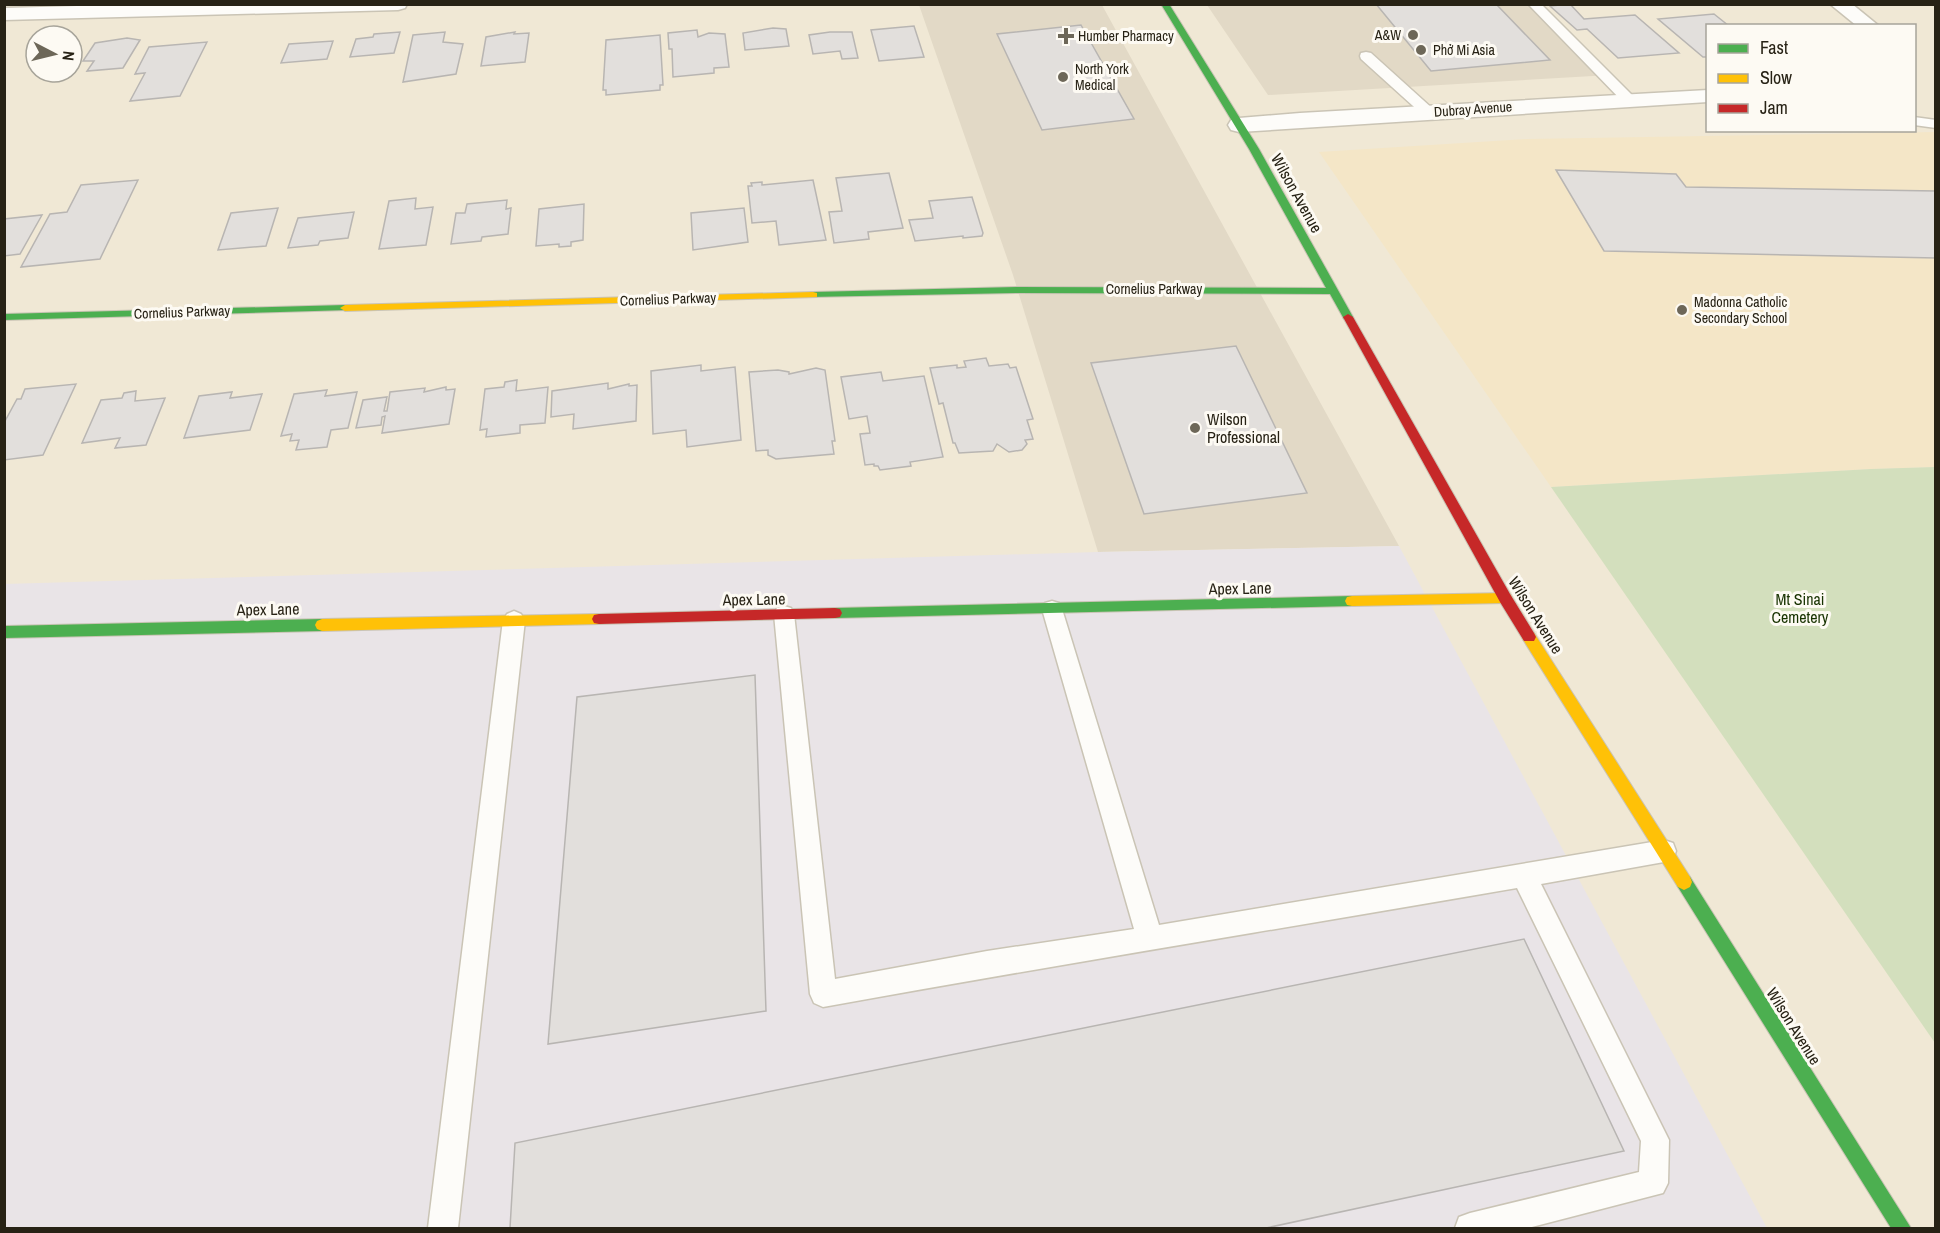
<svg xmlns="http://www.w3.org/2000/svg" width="1940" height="1233" viewBox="0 0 1940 1233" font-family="'Archivo Narrow',sans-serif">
	<rect width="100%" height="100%" fill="#f0e8d5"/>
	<path fill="#e2d9c6" d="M919,5H1102L1399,546L1098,552L1013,275Z
		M1207,5H1541L1610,75L1268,95Z"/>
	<path fill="#e9e4e7" d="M1399,546L1767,1228H5L4,584L1098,552Z"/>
	<path fill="#f4e6c7" d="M1935,132V467L1871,469L1551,487L1319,152L1527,139Z"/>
	<path fill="#d3dfbd" d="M1935,467H1936L1935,1043L1551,487L1871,469Z"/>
	<path fill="#e2dfdc" stroke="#b8b5b2" stroke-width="1.5" d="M1376,4H1496L1550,60L1431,71Z
		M1570,4L1584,19L1635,15L1679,53L1618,58L1587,29L1577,30L1550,6Z
		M1714,14L1729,26H1708V57H1703L1658,19Z
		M1081,25L1134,119L1042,130L997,34Z
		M914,26L924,57L879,61L871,30Z
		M773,28L786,29L789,46L745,50L743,33Z
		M697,30L698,37L709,33L725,34L729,67L714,68V73L673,77L672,49H669L668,33Z
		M400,32L394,53L350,57L356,39L373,37L374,34Z
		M445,32L443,42L463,44L456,74L403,82L413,35Z
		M515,32L514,34L529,33L525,62L481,66L486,37Z
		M830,32H852L858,58L842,59L840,51L813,54L809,35Z
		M660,35L663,85H660V90L606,95V90H603L606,40Z
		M127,38L140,40L123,68L87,71L94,61H83L95,43Z
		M333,41L327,59L281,63L289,44Z
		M207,42L180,96L130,101L145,73L135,74L149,47Z
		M1556,170L1676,174L1686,187L1936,191V258L1604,251Z
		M889,173L903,228L868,232L869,239L834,243L829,212L842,211L836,178Z
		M138,180L100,259L21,267L50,214L67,212L81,185Z
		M813,180L826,240L779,245L776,221L752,223L748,186H752L751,183L762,182V185Z
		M972,197L983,233L982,236L963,238V236L915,241L909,220L933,218L929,201Z
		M416,198L415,209L433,207L426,245L379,249L389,201Z
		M507,200L506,209L511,208L508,234L482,237L481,241L451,244L456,213H465L467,204Z
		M584,204L583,240L571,242V246L559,247V244L536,246L539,209Z
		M278,208L266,246L218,250L231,213Z
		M744,208L748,242L693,250L691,213Z
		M354,212L348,238L320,241L318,245L288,248L298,218Z
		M42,215L20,254L4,256V219Z
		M1236,346L1307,493L1144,514L1091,363Z
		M986,358L989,366L1008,364L1010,368L1016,367L1033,419L1027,420L1033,439L1025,440L1027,444L1022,450L1009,452L997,444L993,451L959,453L955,443H953L943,403L939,404L930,368L957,365V368L966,367L964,361Z
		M701,365V371L735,367L741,440L687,447L686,430L653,434L651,371Z
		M816,368L825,370L835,441H832L834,454L776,459L768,455V450L756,451L749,372L778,370L789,372V374Z
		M881,372L883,381L924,376L943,457L910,462L911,466L880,470L878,466H874V464L865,465L860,434L870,433L867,416L849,419L841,377Z
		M517,380L516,391L548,387L545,423L520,425V433L486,437L487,429L480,430L485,389L504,387L505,382Z
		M608,383V389L629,384V386L637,385L636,421L573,429L574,414L551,417L552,391Z
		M76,384L43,455L4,460V423L17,399H21L25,389Z
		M446,387V390L455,389L449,424L382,433L385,416L382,417L381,425L356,428L363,400L387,397L384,411H387L390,392L425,388L424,392Z
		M327,390L325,396L357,392L348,428L331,430L327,447L296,450L299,440L290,441L292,434L281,436L294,394Z
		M136,391L135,401L165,398L146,445L115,448L120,438L82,443L101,400L122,398L124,393Z
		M232,392L230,398L262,394L250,430L184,438L199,396Z
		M755,675L766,1011L548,1044L577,697Z
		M1524,939L1624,1151L1266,1228H510L515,1143Z"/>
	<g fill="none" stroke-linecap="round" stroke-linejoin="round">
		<defs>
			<path id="lane" d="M1528,4H1541L1633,96L1635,99L1633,102H1623Z
				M1366,52L1371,53L1433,109L1435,112L1433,115H1423L1361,59L1360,56L1361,53Z
				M1914,117L1936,120V128L1914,125Z
				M1052,601L1059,603L1062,609L1159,925L1664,840L1673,843L1676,851L1673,859L1664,862L1541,884L1669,1140L1668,1183L1663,1193L1528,1228H1455L1459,1217L1470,1213L1639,1172L1641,1141L1517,888C1286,928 1054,965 823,1007L814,1003L810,994L774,614L777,608L784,606L791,608L794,614L835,979L987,951L1134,929L1042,609L1045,603Z
				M514,611L521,614L525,620L458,1228H428L503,620L507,614Z"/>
			<path id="street" d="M150,4H407L405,8L398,10L4,20V8Z
				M1830,4H1852L1879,26H1857Z
				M1708,90V102L1239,132L1231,130L1228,125L1231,120L1239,118L1300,113Z"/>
			<path id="fast" d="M1161,4H1169L1259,149L1353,317L1352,319H1344L1330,294L1016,293L809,297V293L813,292L1016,287L1326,288L1249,149Z
				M345,305L349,306V310L4,320V314Z
				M1352,596L1357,597L1359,601L1357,605L1352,606L835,618L830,617L828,613L830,609L835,608Z
				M322,619L327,621L329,625L327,629L322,631L4,638V626Z
				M1684,874L1690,877L1911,1228H1891L1678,887L1676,882L1678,877Z"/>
			<path id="slow" d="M813,292L817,293V297L345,311L340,308L345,305Z
				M1505,593L1510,594L1512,598L1510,602L1505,603L1352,606L1347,605L1345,601L1347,597L1352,596Z
				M599,614L604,615L606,619L604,623L599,624L322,631L317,629L315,625L317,621L322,619Z
				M1529,631L1534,633L1690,877L1692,882L1690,887L1684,890L1678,887L1524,641L1522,637L1524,633Z"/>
			<path id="jam" d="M1348,314L1353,317L1510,594L1534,633L1536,637L1534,641H1524L1500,602L1343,317Z
				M835,608L840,609L842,613L840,617L835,618L599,624L594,623L592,619L594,615L599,614Z"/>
		</defs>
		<use href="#lane" stroke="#cac4b5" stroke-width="3"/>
		<use href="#street" stroke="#cac4b5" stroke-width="3"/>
		<use href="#fast" stroke="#cac4b5" stroke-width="2"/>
		<use href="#slow" stroke="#cac4b5" stroke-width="2"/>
		<use href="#jam" stroke="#cac4b5" stroke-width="2"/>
		<use href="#lane" fill="#fdfcf9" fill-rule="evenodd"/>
		<use href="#street" fill="#fdfcf9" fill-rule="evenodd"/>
		<use href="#fast" fill="#4caf50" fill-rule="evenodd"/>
		<use href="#slow" fill="#ffc107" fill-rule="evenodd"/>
		<use href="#jam" fill="#c62828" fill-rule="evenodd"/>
	</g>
	<g fill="#6d6758" stroke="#fdfaf3" stroke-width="2">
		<circle cx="1413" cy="35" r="6"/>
		<path d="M1063 27h6v6h6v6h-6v6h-6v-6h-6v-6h6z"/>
		<circle cx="1421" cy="50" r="6"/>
		<circle cx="1063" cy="77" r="6"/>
		<circle cx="1682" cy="310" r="6"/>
		<circle cx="1195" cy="428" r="6"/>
	</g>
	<g text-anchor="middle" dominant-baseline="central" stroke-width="6" stroke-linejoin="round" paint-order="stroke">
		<g font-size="14" fill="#272215" stroke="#fdfaf3" text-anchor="start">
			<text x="1401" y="35" text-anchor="end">A&amp;W</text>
			<text x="1078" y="36">Humber Pharmacy</text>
			<text x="1433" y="50">Phở Mi Asia</text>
			<text x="1075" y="69">North York<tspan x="1075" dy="16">Medical</tspan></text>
			<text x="1694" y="302">Madonna Catholic<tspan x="1694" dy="16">Secondary School</tspan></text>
		</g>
		<g font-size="14" fill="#272215" stroke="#fdfaf3">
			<text transform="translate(1473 109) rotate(-4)">Dubray Avenue</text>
			<text x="1154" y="289">Cornelius Parkway</text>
			<text transform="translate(668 299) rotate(-2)">Cornelius Parkway</text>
			<text transform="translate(182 312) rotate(-2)">Cornelius Parkway</text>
		</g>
		<g font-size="16" fill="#272215" stroke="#fdfaf3">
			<text transform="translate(1297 193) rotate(61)">Wilson Avenue</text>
			<text transform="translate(1240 588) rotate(-1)">Apex Lane</text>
			<text transform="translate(754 599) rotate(-1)">Apex Lane</text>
			<text transform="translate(268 609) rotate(-1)">Apex Lane</text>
			<text transform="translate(1536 615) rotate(58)">Wilson Avenue</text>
			<text transform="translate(1794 1026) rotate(58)">Wilson Avenue</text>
		</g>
		<g font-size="16" fill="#272215" stroke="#fdfaf3" text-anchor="start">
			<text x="1207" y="419">Wilson<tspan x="1207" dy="18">Professional</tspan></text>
		</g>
		<g font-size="16" fill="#173200" stroke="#fdfaf3">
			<text x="1800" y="599">Mt Sinai<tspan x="1800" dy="18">Cemetery</tspan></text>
		</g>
	</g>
	<rect width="1940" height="1233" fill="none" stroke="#272215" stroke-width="12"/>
	<rect x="1706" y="24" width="210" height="108" fill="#fdfaf3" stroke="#a7a49a" stroke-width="1.5"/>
	<rect x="1718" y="44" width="30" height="9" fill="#4caf50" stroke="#a7a49a" stroke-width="1.5"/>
	<text x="1760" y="54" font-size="18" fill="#272215">Fast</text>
	<rect x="1718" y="74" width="30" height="9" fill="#ffc107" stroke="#a7a49a" stroke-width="1.5"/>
	<text x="1760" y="84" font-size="18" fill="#272215">Slow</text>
	<rect x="1718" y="104" width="30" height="9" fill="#c62828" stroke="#a7a49a" stroke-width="1.5"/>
	<text x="1760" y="114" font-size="18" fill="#272215">Jam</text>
	<g transform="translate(54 54) rotate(97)"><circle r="28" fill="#fdfaf3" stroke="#a7a49a" stroke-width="1.5"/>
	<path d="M0-4.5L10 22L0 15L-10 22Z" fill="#6d6758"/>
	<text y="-9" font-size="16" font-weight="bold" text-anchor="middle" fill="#272215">N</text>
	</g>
</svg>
